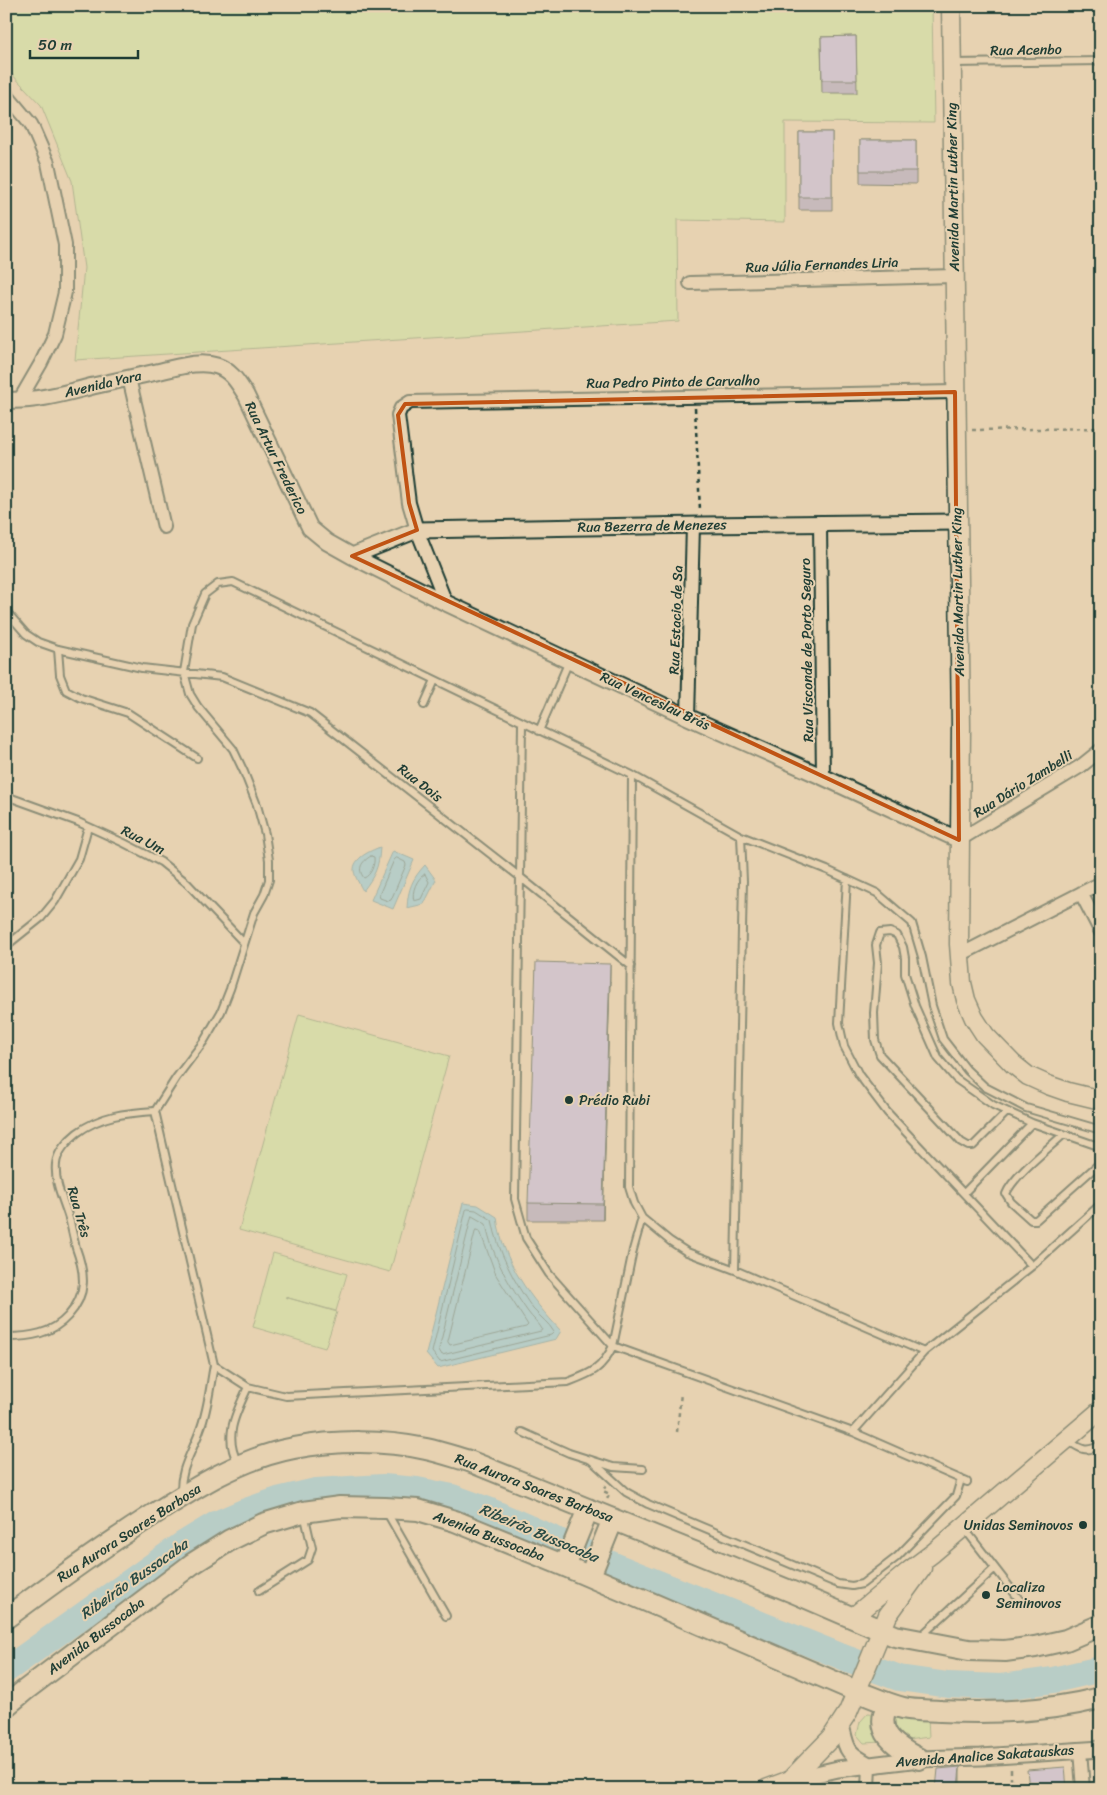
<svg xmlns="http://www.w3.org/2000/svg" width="1107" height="1795" viewBox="0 0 1107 1795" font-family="Sriracha,sans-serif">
	<rect width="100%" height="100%" fill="#e7d2b1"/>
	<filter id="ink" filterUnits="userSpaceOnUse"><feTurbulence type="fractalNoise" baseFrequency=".02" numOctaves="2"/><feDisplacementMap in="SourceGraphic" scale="10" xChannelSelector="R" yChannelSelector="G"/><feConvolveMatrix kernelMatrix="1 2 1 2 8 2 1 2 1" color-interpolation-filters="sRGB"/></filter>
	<g filter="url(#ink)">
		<path fill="#c5e69f" stroke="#72926a" d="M6,6H932L934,123L785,122V222L677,220L678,321L75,360L84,268L72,181L41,105L6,68Z
			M299,1014L449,1056L390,1272L239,1230Z
			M273,1253L347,1274L336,1311L285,1297L337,1312L325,1348L253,1327Z
			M868,1713L928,1718L929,1737L900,1741L864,1743L857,1735L860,1722Z"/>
		<path fill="#7fc7e0" stroke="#59909b" d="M380,847C379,868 375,875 363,891C360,885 355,877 354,871C353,858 370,851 380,847Z
			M393,851L414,860L393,909L371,900Z
			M425,865L436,880L424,904L407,908C408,889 412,879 425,865Z
			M463,1203L478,1205L497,1217C502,1261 531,1299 561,1331L556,1339L438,1368L426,1354Z"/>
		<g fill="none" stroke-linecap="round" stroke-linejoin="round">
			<path stroke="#457479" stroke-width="1" d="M371,856L374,857C375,865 371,875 364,878C357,869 361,862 371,856Z
				M397,858L405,862L406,865L391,900L388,901L380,898L379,895L394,860Z
				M425,874L429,882L421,899L414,901C411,892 417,878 425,874Z
				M468,1209L476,1210L492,1220C498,1252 514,1282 533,1309C540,1317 549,1323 554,1332L551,1335L440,1362L432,1352L466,1210Z
				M472,1216L486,1224C492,1256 509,1285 528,1312C532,1318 539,1323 542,1329L541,1331L442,1355L439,1350Z
				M476,1230L480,1231L496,1275L528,1325L526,1327L450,1345L448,1342Z"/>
			<path stroke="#7fc7e0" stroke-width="26" d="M6,1670L183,1544L216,1524L246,1511L278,1500L316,1491L383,1487L417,1490L452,1497L488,1510L618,1567L848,1659L899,1678L948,1685L1001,1687L1053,1680L1101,1669"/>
			<defs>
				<path id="service" d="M953,63L1101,61
					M6,611L26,634L38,642L58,649L142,668L222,677L310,713L520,877L515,1199L526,1238L549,1274L613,1346L853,1432L967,1482
					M58,649L60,675L66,690L81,698L128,713L197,758
					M424,705L435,680
					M522,723L520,877L631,966
					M539,731L569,661
					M632,775L629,1187L634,1203L642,1218L670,1241L687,1252L735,1270L924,1352
					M6,796L78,822L124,843L161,862L187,883L244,943
					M741,836L827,870L877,893L912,923L922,957L932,1006L943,1039L967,1070L985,1087L1026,1108L1101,1130
					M847,879L839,1023L844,1046L859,1075L887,1112L1032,1266
					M6,946L41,918L55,901L79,859L88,827
					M1007,1112L973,1146H968L961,1142L880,1055L875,1040L874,1013L878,963L876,945L880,933L890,932L897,935L903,947L905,958V974L915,1006L938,1058L956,1079L993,1105L1032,1123
					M1064,1134C1049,1148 1013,1176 1006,1194L1011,1202L1031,1220H1036L1101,1162
					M964,1193L1032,1123L1101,1147
					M642,1218L633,1250L613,1346C601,1370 592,1373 568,1382L286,1396L248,1387L214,1365L155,1111L176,1078L204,1041L221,1012L230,989L254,913L264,895L269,880V860L265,834L257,805L244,772L233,749L198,707L190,694L184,672L192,624L205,594L218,584L233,582L632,775L741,836L743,881L735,1270
					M6,1337C30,1337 52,1334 68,1316C88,1294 85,1273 76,1248C74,1240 72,1231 70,1222C65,1203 54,1184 56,1164C57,1152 68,1140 77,1133C101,1115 126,1113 155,1111
					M522,1432L569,1453L613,1467L643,1469
					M853,1432L924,1352L1032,1266L1101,1204
					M1067,1440C1080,1449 1087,1454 1101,1444
					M591,1460L626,1492L648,1504L838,1584L852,1586L862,1584L897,1557L956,1496L961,1479
					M238,1463C223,1436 236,1413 248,1387
					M181,1493C180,1468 192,1453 200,1430C208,1410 210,1386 214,1365
					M386,1511L446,1616
					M964,1528L1019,1599
					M259,1591L308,1560L312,1548L304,1513
					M920,1637L995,1568"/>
				<path id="minor" d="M6,94L31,124L48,163L65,245V292L55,334L41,363L19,401
					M690,283L954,276
					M129,378L164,527
					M820,524L823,777
					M446,603L417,530L409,503L398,415L401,408L410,402L955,392
					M688,717L693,525
					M959,840L1081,766L1101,750
					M1081,893L1101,932
					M960,955L1101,883
					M1080,1750L1083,1789
					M868,1789L869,1765"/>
				<path id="tertiary" d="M6,400C36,402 65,393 93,386C116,381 138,376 161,371C179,367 199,360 217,366C232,371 238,383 246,395L310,528L327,542L352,556L446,603L688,717L823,777L959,840
					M352,556L417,530L701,525L957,522
					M841,1725C847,1749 845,1752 869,1765
					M790,1780L838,1769L919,1759L981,1757L1101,1749"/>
				<path id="secondary" d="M951,6L961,727L959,944L962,983L966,1000L974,1018L985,1035L1013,1064L1028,1076L1048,1085L1068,1092L1101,1100
					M852,1618L909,1571L933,1553L1101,1410
					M766,1789L790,1780L831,1738L848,1712L888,1615L922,1568"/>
				<path id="primary" d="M565,1566L588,1509
					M590,1576L613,1519
					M6,1618C54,1582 101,1548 151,1516C196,1487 241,1458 294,1448C336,1440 384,1440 426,1449C440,1452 455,1457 469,1461L795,1593L895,1636L969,1650L1005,1651L1035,1647L1066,1640L1101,1625
					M888,1704C873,1732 896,1747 919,1759
					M6,1706L24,1691L192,1564L230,1540L263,1524L303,1512L340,1507L385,1508L418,1510L455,1521L565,1566L856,1691C872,1697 887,1704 903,1708C915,1711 929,1710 941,1711C994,1714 1049,1711 1101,1698"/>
			</defs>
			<use href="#service" stroke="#1f3d34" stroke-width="10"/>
			<use href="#minor" stroke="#1f3d34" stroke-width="16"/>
			<use href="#tertiary" stroke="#1f3d34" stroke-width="19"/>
			<use href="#secondary" stroke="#1f3d34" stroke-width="21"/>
			<use href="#primary" stroke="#1f3d34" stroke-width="24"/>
			<path stroke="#1f3d34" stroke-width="2.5" stroke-dasharray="4 4" stroke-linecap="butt" d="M695,408L700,510
				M972,430L1101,428
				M677,1432L681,1393
				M606,1485L603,1491L610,1494L607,1499
				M1011,1789V1769"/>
			<use href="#service" stroke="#e7d2b1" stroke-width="6"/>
			<use href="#minor" stroke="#e7d2b1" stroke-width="12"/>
			<use href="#tertiary" stroke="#e7d2b1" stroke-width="15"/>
			<use href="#secondary" stroke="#e7d2b1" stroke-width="18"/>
			<use href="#primary" stroke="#e7d2b1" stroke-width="20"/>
		</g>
		<path fill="#a19dc8" stroke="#1f3d34" d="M856,36L857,93H822L821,37Z
			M799,132H832V210H799Z
			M860,140H916V184L860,183Z
			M610,981L603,1220H528V1203Z"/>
		<path fill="#8380a2" stroke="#1f3d34" d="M610,964V981L603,1220V1204Z
			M960,1767V1789H958Z"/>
		<path fill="#bbb7e8" stroke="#1f3d34" d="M856,36L857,80H822L821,37Z
			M799,132H832V197H799Z
			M860,140H916V171H860Z
			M536,962L610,964L603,1204L528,1203Z
			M960,1767L958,1789H936L938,1769Z
			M1065,1767L1067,1789L1029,1788L1027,1770Z
			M919,1786L931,1789H919Z"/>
	</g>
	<path d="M0 0H1107V1795H0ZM955,392L959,840L352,556L417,530L409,503L398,415L405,404Z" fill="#e7d2b1" fill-opacity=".55" fill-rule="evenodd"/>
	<path fill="none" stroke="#c05314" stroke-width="4" stroke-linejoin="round" d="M955,392L959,840L352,556L417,530L409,503L398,415L405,404Z"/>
	<g fill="#1f3d34" stroke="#e7d2b1" stroke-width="2">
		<circle cx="569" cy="1100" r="5"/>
		<circle cx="1083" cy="1525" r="5"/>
		<circle cx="986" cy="1595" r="5"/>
	</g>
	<g text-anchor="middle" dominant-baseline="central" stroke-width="4" stroke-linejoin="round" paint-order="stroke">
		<g font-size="14" fill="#1f3d34" stroke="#e7d2b1">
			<text transform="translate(1026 50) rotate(-1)">Rua Acenbo</text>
			<text transform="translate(953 187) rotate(-91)">Avenida Martin Luther King</text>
			<text transform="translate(822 265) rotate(-2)">Rua Júlia Fernandes Liria</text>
			<text transform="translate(673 382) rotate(-1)">Rua Pedro Pinto de Carvalho</text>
			<text transform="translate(103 384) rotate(-13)">Avenida Yara</text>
			<text transform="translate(276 458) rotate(64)">Rua Artur Frederico</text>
			<text transform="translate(652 526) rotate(-1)">Rua Bezerra de Menezes</text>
			<text transform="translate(958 592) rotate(-91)">Avenida Martin Luther King</text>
			<text transform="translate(676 620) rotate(-88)">Rua Estacio de Sa</text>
			<text transform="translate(807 650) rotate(-91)">Rua Visconde de Porto Seguro</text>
			<text transform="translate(655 701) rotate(25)">Rua Venceslau Brás</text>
			<text transform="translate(420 783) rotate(38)">Rua Dois</text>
			<text transform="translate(1023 784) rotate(-32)">Rua Dário Zambelli</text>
			<text transform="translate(143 840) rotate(27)">Rua Um</text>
			<text transform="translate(79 1212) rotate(74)">Rua Três</text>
			<text transform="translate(534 1488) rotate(21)">Rua Aurora Soares Barbosa</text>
			<text transform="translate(129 1533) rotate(-33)">Rua Aurora Soares Barbosa</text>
			<text transform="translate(489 1536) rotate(21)">Avenida Bussocaba</text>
			<text transform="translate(96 1636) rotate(-37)">Avenida Bussocaba</text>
			<text transform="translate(985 1756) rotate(-4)">Avenida Analice Sakatauskas</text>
		</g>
		<g font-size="14" fill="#1f3d34" stroke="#e7d2b1" text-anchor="start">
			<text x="579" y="1100">Prédio Rubi</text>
			<text x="1073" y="1525" text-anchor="end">Unidas Seminovos</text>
			<text x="996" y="1587">Localiza<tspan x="996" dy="16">Seminovos</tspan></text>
		</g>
		<g font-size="15" font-style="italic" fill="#294b45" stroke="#e7d2b1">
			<text transform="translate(539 1533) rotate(23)">Ribeirão Bussocaba</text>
			<text transform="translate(134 1579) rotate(-35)">Ribeirão Bussocaba</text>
		</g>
	</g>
	<rect width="1107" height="1795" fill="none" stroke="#e7d2b1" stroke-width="25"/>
	<rect x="12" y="12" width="1082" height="1770" fill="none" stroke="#1f3d34" stroke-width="2" filter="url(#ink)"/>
	<path d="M30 50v8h108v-8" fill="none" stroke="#1f3d34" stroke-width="2.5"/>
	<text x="38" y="50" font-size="15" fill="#1f3d34" stroke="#e7d2b1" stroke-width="4" paint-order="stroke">50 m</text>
</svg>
